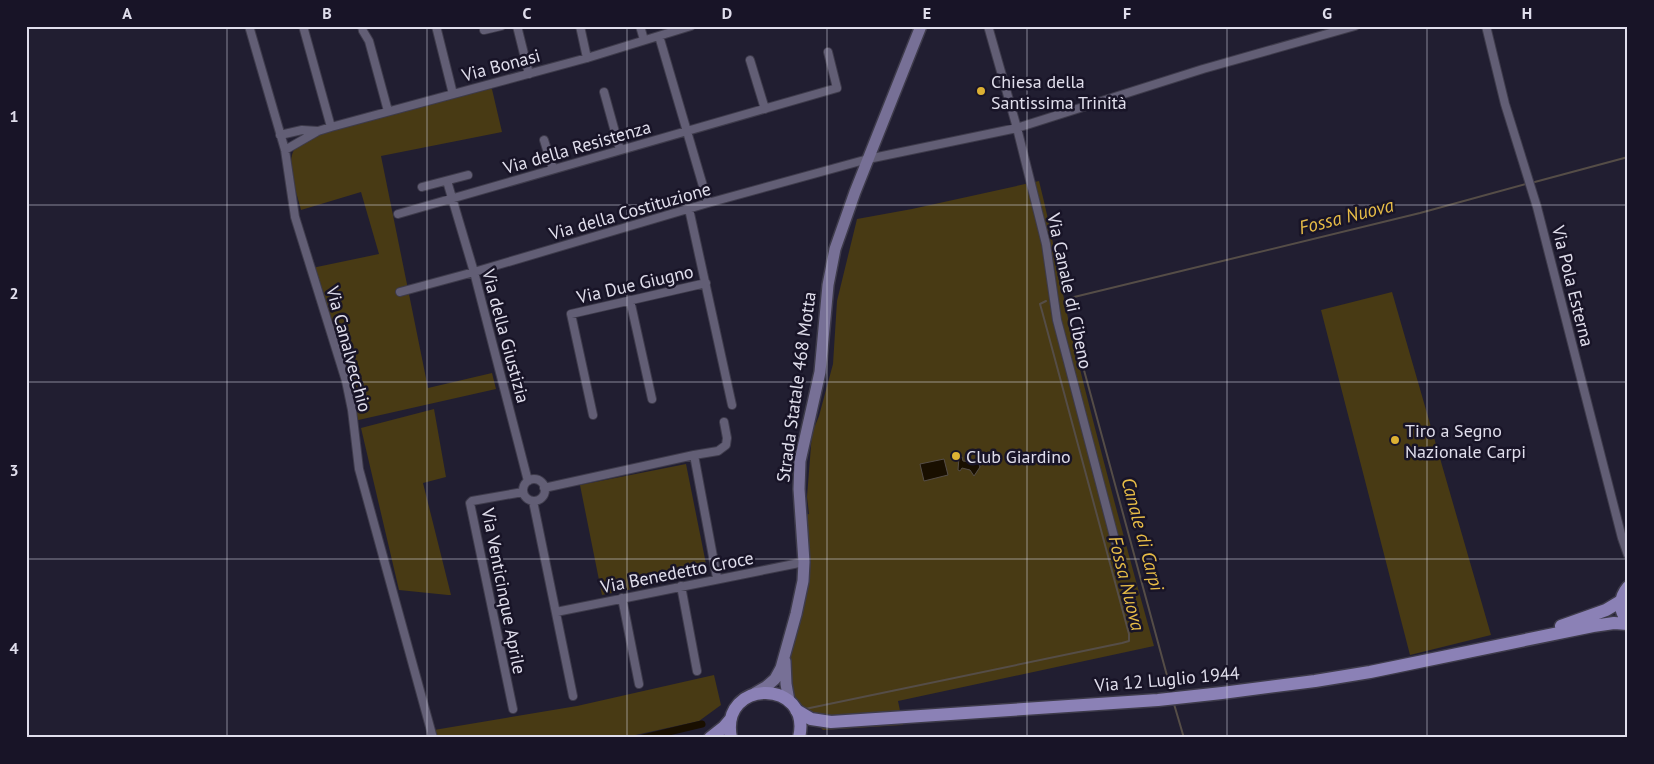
<svg xmlns="http://www.w3.org/2000/svg" width="1654" height="764" viewBox="0 0 1654 764" font-family="'PT Sans',sans-serif">
	<rect width="100%" height="100%" fill="#211e31"/>
	<path fill="#483a14" d="M491,85L502,132L381,156L428,388L492,373L496,389L354,421L312,268L379,254L361,192L301,210C297,193 284,161 296,147C300,143 305,140 309,137Z
		M1039,181C1053,235 1061,290 1074,345C1099,446 1126,546 1154,646L898,701L903,725L823,730L793,698L777,671L802,575L798,516L809,514L807,497L812,433L819,416L833,364L837,301L857,219L912,209Z
		M1392,292L1491,635L1410,655L1321,310Z
		M434,409L446,477L423,483L451,595H448L399,590L361,428Z
		M686,464L708,574L602,595L580,485Z
		M714,675L721,705L699,721L622,738H436L434,730L577,706Z"/>
	<path fill="#190f00" stroke="#554d47" d="M959,457H962L963,461L971,462L977,458L980,467L974,476L970,470L962,468L960,471L958,470Z
		M944,459L948,475L924,481L920,464Z"/>
	<g fill="none" stroke-linecap="round" stroke-linejoin="round">
		<path stroke="#554d47" stroke-width="2" d="M1531,183L1628,157
			M1070,298L1420,213L1526,184
			M1075,337L1172,694
			M1174,704L1184,738
			M805,709L1122,643L1129,641V634L1042,311L1040,304L1046,301"/>
		<path stroke="#190f00" stroke-width="7" d="M643,738L702,724"/>
		<defs>
			<path id="street" d="M249,26L285,150L295,217L346,381L352,410L359,469L433,738
				M303,26L331,127
				M362,26L363,31L369,41L388,111
				M436,26L453,94
				M517,26L529,74
				M580,26L587,58
				M640,26L644,40
				M988,26L1017,128L1046,244L1057,320L1121,563
				M1486,26L1505,104L1537,207L1622,538L1628,555
				M484,30L501,26
				M659,36L708,203
				M750,60L765,109
				M604,92L620,150
				M280,135L302,130L318,131
				M544,140L553,169
				M285,150L318,131L331,127L587,58L691,26
				M447,181L474,272L528,481
				M422,187L468,175
				M689,209L732,405
				M398,214L837,88L828,52
				M400,292L474,272L708,203L868,159L1017,128L1203,69L1355,26
				M630,300L652,399
				M593,415L571,314L706,283
				M694,455L718,451L726,445L727,438L724,422
				M523 490a11 11 0 1 1 22 0a11 11 0 1 1-22 0Z
				M544,488L694,455L717,578
				M533,501L573,696
				M681,586L697,671
				M622,598L639,684
				M556,612L804,562
				M513,709L470,503L472,501L523,492"/>
			<path id="secondary" d="M785,661L786,684L789,701
				M755,693L767,686L775,679L781,668L796,614L803,581L804,562L799,489L800,461L820,372L828,285L835,249L855,192L921,26"/>
			<path id="primary" d="M1628,587C1619,598 1618,610 1628,621
				M1561,626L1606,610L1621,601
				M796,710L811,719L831,722L1158,700L1222,693L1315,681L1370,672L1593,626L1614,623L1628,624
				M710,738L724,727L730,720
				M731,738C719,677 813,679 799,738"/>
		</defs>
		<use href="#street" stroke="#3e3b4b" stroke-width="10"/>
		<use href="#secondary" stroke="#3e3b4b" stroke-width="14"/>
		<use href="#primary" stroke="#3e3b4b" stroke-width="15"/>
		<use href="#street" stroke="#625e75" stroke-width="8"/>
		<use href="#secondary" stroke="#777096" stroke-width="11"/>
		<use href="#primary" stroke="#8b81b6" stroke-width="12"/>
	</g>
	<path fill="none" stroke="#e0deec" stroke-width="1" stroke-opacity="0.55" d="M227,26V738M427,26V738M627,26V738M827,26V738M1027,26V738M1227,26V738M1427,26V738M26,205H1628M26,382H1628M26,559H1628"/>
	<g fill="#ddb133" stroke="#181427" stroke-width="2">
		<circle cx="981" cy="91" r="5"/>
		<circle cx="1395" cy="440" r="5"/>
		<circle cx="956" cy="456" r="5"/>
	</g>
	<g text-anchor="middle" dominant-baseline="central" stroke-width="5" stroke-linejoin="round" paint-order="stroke">
		<g font-size="18" fill="#e0deec" stroke="#181427">
			<text transform="translate(501 65) rotate(-15)">Via Bonasi</text>
			<text transform="translate(577 147) rotate(-16)">Via della Resistenza</text>
			<text transform="translate(630 211) rotate(-16)">Via della Costituzione</text>
			<text transform="translate(635 284) rotate(-13)">Via Due Giugno</text>
			<text transform="translate(1573 286) rotate(76)">Via Pola Esterna</text>
			<text transform="translate(1070 291) rotate(78)">Via Canale di Cibeno</text>
			<text transform="translate(506 336) rotate(75)">Via della Giustizia</text>
			<text transform="translate(349 349) rotate(75)">Via Canalvecchio</text>
			<text transform="translate(796 387) rotate(-82)">Strada Statale 468 Motta</text>
			<text transform="translate(677 572) rotate(-11)">Via Benedetto Croce</text>
			<text transform="translate(504 591) rotate(79)">Via Venticinque Aprile</text>
			<text transform="translate(1167 679) rotate(-5)">Via 12 Luglio 1944</text>
		</g>
		<g font-size="18" fill="#e0deec" stroke="#181427" text-anchor="start">
			<text x="991" y="81">Chiesa della<tspan x="991" dy="21">Santissima Trinità</tspan></text>
			<text x="1405" y="430">Tiro a Segno<tspan x="1405" dy="21">Nazionale Carpi</tspan></text>
			<text x="966" y="456">Club Giardino</text>
		</g>
		<g font-size="19" font-style="italic" fill="#e8bd47" stroke="#181427">
			<text transform="translate(1346 216) rotate(-14)">Fossa Nuova</text>
			<text transform="translate(1143 534) rotate(75)">Canale di Carpi</text>
			<text transform="translate(1127 583) rotate(76)">Fossa Nuova</text>
		</g>
	</g>
	<rect width="1654" height="764" fill="none" stroke="#181427" stroke-width="55"/>
	<rect x="28" y="28" width="1598" height="708" fill="none" stroke="#e0deec" stroke-width="2"/>
	<g font-size="16" text-anchor="middle" font-weight="bold" fill="#e0deec">
		<text x="127" y="19">A</text>
		<text x="327" y="19">B</text>
		<text x="527" y="19">C</text>
		<text x="727" y="19">D</text>
		<text x="927" y="19">E</text>
		<text x="1127" y="19">F</text>
		<text x="1327" y="19">G</text>
		<text x="1527" y="19">H</text>
		<text x="14" y="122">1</text>
		<text x="14" y="299">2</text>
		<text x="14" y="476">3</text>
		<text x="14" y="654">4</text>
	</g>
</svg>
